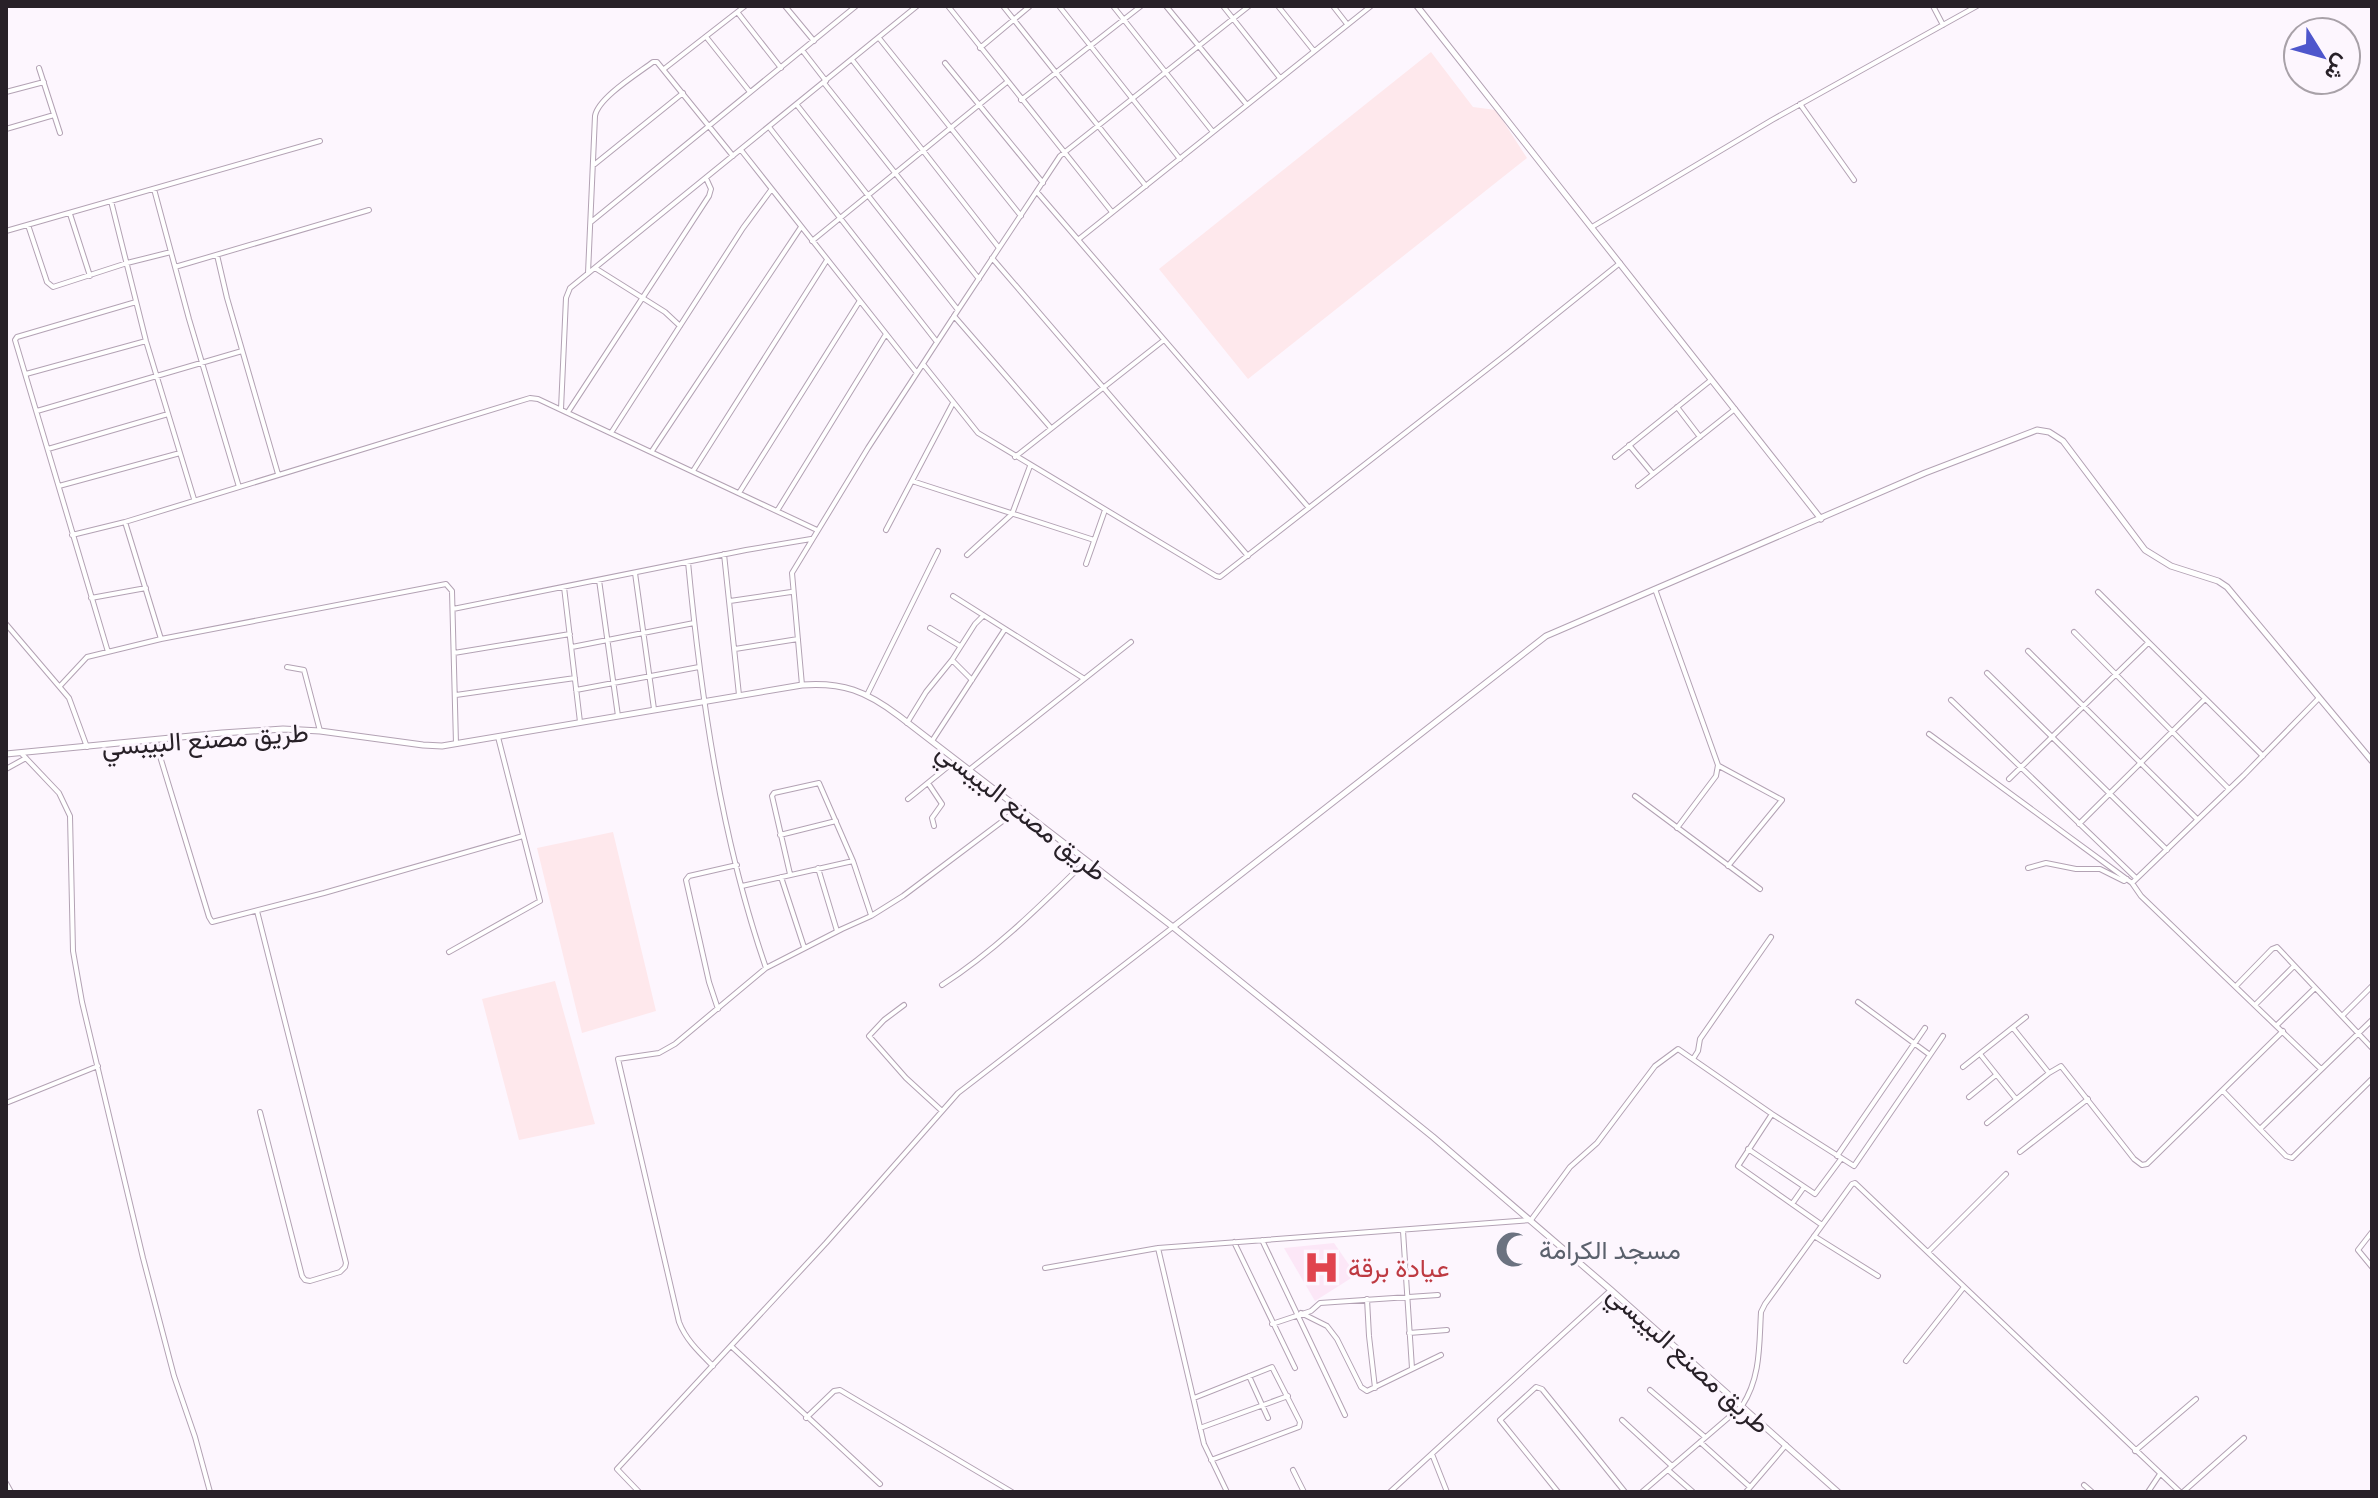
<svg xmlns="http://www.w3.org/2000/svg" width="2378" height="1498" viewBox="0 0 2378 1498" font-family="Ubuntu,Vazirmatn,sans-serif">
	<rect width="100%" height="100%" fill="#fdf6fe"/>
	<path fill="#fee8ec" d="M1431,52L1473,107L1496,110L1527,158L1248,379L1159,269Z
		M613,832L656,1011L582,1033L537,848Z
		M555,981L595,1124L519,1140L482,999Z"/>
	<path fill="#fce7f7" d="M1334,1243L1356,1275L1315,1301L1284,1248Z"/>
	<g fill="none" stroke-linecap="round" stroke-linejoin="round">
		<defs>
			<path id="minor" d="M785,6L814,41
				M948,6L1112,212
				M1003,6L1146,186
				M1059,6L1180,159
				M1113,6L1213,132
				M1166,6L1247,105
				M1223,6L1280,78
				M1278,6L1314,51
				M1333,6L1347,24
				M1933,6L1943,25
				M738,13L781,68
				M707,38L750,92
				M879,38L1021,216
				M980,48L1030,6
				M802,50L826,81
				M853,61L999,248
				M945,63L1043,183
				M39,68L60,133
				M664,69L745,6
				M824,83L979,279
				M6,92L44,82
				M1021,100L1141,6
				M1800,104L1854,180
				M797,105L958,310
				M769,127L937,342
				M6,129L54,115
				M741,150L917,373
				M595,164L683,93
				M154,189L189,319L239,487
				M1037,192L1309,508
				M111,201L146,341L194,499
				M70,214L90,276
				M591,222L856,6
				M28,225L47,282L53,287L127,263L171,252
				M1592,227L1772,120L1977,6
				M6,231L320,141
				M1079,239L1371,6
				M812,241L1007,82
				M217,255L227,298L278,474
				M992,258L1248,556
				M175,267L369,210
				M595,268L665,312L680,326
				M588,273L595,116C598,98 637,74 653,62H657L733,156
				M954,316L1051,428
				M923,364L978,433L1216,576L1220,577L1508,353L1620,263
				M26,374L146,341
				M1677,407L1700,437
				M561,409L566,298L570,288L917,6
				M37,411L242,351
				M568,412L709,196L711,189L706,178
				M611,433L743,228L771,190
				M1629,445L1653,474
				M48,449L168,414
				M652,451L801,227
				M1015,457L1164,340
				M1615,457L1711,380
				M693,471L827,260
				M912,481L1094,540
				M59,486L180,453
				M1638,486L1735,409
				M739,493L859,302
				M777,511L886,334
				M125,522L161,639
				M886,530L953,403
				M72,535L125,522L530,398L538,399L817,530
				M724,554L739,695
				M967,555L1012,514L1030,466
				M688,562C701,698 721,838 766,968
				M1086,564L1105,510
				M635,573L654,709
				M599,580L618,716
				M564,587L580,722
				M1655,589L1718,765L1716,776L1677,828
				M2098,592L2263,756
				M953,596L1083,678
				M91,598L146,588
				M730,601L791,592
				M453,609L746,550L811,539
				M6,624L69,698L87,747
				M930,628L960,646
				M2074,632L2229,789
				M572,647L694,623
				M735,649L798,639
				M2028,651L2197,819
				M108,652L15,340L17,337L136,302
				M454,653L570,634
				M952,660L972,680
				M287,667L304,670L320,731
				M1987,673L2167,850
				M802,685L792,573L868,448L958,310L1060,156L1249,6
				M60,686L87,657L161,639L446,584L452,591L456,744
				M576,690L699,667
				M456,695L575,678
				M867,695L938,551
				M1951,700L2136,878
				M907,723L926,692L952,660L975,624L983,616
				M1929,734L2132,883L2141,896L2321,1069
				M155,740L209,917L212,922L324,893L523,836
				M932,741L1005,629
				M22,754L59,793L70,816L73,951L82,1002L143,1258L174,1376L195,1437L210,1492
				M1719,766L1782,800L1728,866
				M6,769L26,758
				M969,770L1131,642
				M2009,779L2148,643
				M928,783L942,804L932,818L934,826
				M1635,796L1760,889
				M908,799L956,760
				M2079,824L2205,699
				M780,835L836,821
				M818,868L837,931
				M2028,868L2046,863L2076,869H2100L2124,881L2127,879
				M790,874L772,796L774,793L819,783L853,861L871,915
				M781,877L804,947
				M2132,883L2244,775L2319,698
				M742,886L853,861
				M257,911L346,1263L345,1267L340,1272L310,1281L305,1280L302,1276L260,1112
				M449,952L540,901L498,737
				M942,985C995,951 1041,905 1086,861
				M2236,986L2272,949L2277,947L2372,1048
				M1858,1002L1930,1055
				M2256,1004L2294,966
				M904,1005L884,1020L869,1036L906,1078L942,1111
				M718,1009L709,982L686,880L689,876L737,865
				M2342,1016L2372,986
				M2277,1025L2315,988
				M2013,1028L2049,1073
				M1980,1054L2016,1099
				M1693,1059L1698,1051L1700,1039L1771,937
				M1963,1067L2026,1017
				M2223,1091L2286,1156L2292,1158L2372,1079
				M1969,1097L1996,1075
				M6,1103L98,1066
				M1772,1114L1738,1166L1822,1225
				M1987,1123L2049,1073L2061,1066L2134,1159L2142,1165L2147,1164L2283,1031
				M2260,1129L2372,1020
				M1748,1149L1815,1194L1841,1159
				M2020,1152L2088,1099
				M1837,1156L1925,1028
				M1792,1204L1804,1187
				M1403,1231L1412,1368
				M2372,1232L2358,1250L2372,1267
				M1814,1236L1878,1276
				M1262,1240L1345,1415
				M1234,1242L1295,1368
				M1158,1248L1204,1444L1227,1492
				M1928,1252L2006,1174
				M1045,1268L1158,1248L1531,1220L1570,1167L1597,1143L1655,1066L1678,1049L1772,1114L1854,1166L1943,1036
				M1367,1299L1369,1336L1375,1388
				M1301,1313L1327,1326L1337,1339L1361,1387L1367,1391L1441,1355
				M1272,1324L1311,1311L1320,1303L1438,1295
				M1409,1333L1447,1330
				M731,1346L880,1484
				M1906,1361L1964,1287
				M713,1366C699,1352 686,1340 679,1322L618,1059L659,1053L675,1044L766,968L842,929L871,916L903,896L1020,808
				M1249,1376L1268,1418
				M1650,1390L1705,1437
				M1194,1398L1272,1367L1300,1422L1299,1427L1211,1460
				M806,1418L834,1391L840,1390L1012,1492
				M1622,1420L1672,1466
				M1200,1428L1288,1396
				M1700,1442L1750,1487
				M2135,1451L2196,1399
				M1432,1454L1447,1492
				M1293,1470L1304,1492
				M1668,1470L1693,1492
				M6,1483L11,1492
				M2084,1485L2092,1492
				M639,1492L617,1469L826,1243L958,1093L1173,927
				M1390,1492L1611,1290
				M1558,1492L1500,1420L1536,1387L1542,1389L1625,1492
				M1642,1492L1742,1406C1761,1377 1759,1345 1761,1312L1765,1304L1852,1184L1855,1183L2180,1492
				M1746,1492L1786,1445
				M2148,1492L2160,1474
				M2183,1492L2244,1438"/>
			<path id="tertiary" d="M1417,6L1821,519
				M1173,927L1546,636L1925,473L2037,430L2049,432L2063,441L2145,550L2171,566L2218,581L2227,587L2372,761"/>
			<path id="secondary" d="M6,754L222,733L283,729L320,731L423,745L442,746L802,685C843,682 866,691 899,716L1173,927L1433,1137L1611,1290L1838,1492"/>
		</defs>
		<use href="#minor" stroke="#b3a2b4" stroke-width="6"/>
		<use href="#tertiary" stroke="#b3a2b4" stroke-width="7"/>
		<use href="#secondary" stroke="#b3a2b4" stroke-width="7"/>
		<use href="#minor" stroke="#fff" stroke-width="4"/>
		<use href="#tertiary" stroke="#fff" stroke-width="5"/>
		<use href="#secondary" stroke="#fff" stroke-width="5"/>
	</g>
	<defs>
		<symbol id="mosque-bare" viewBox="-9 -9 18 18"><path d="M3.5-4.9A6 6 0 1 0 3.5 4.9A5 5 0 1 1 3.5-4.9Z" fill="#6b7280" stroke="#fdf6fe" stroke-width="2.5" paint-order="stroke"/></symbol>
		<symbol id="hospital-bare" viewBox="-9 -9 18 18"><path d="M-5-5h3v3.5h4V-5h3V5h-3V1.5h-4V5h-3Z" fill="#e0444e" stroke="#fdf6fe" stroke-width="2.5" paint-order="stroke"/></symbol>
	</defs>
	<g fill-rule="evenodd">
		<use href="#mosque-bare" x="1488" y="1224" width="51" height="51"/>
		<use href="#hospital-bare" x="1296" y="1242" width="51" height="51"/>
	</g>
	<g text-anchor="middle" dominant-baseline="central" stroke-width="6" stroke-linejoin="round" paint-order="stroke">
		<g font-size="26" fill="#282128" stroke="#fdf6fe">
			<text transform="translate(205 739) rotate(-4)">طريق مصنع البيبسي</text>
			<text transform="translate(1022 811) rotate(38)">طريق مصنع البيبسي</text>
			<text transform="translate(1689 1359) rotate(42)">طريق مصنع البيبسي</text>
		</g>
		<g font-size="26" fill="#5b616d" stroke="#fdf6fe" text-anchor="start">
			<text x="1539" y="1249">مسجد الكرامة</text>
		</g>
		<g font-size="26" fill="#be3a42" stroke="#fdf6fe" text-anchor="start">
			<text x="1348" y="1267">عيادة برقة</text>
		</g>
	</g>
	<rect width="2378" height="1498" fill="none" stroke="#282128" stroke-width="16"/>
	<g transform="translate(2322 56) rotate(127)"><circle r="38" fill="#fdf6fe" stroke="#a8a1a8" stroke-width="2"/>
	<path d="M0-6L14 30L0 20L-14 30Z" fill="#4e56cc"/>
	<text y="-12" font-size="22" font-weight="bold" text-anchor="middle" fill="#282128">ش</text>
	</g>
</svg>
